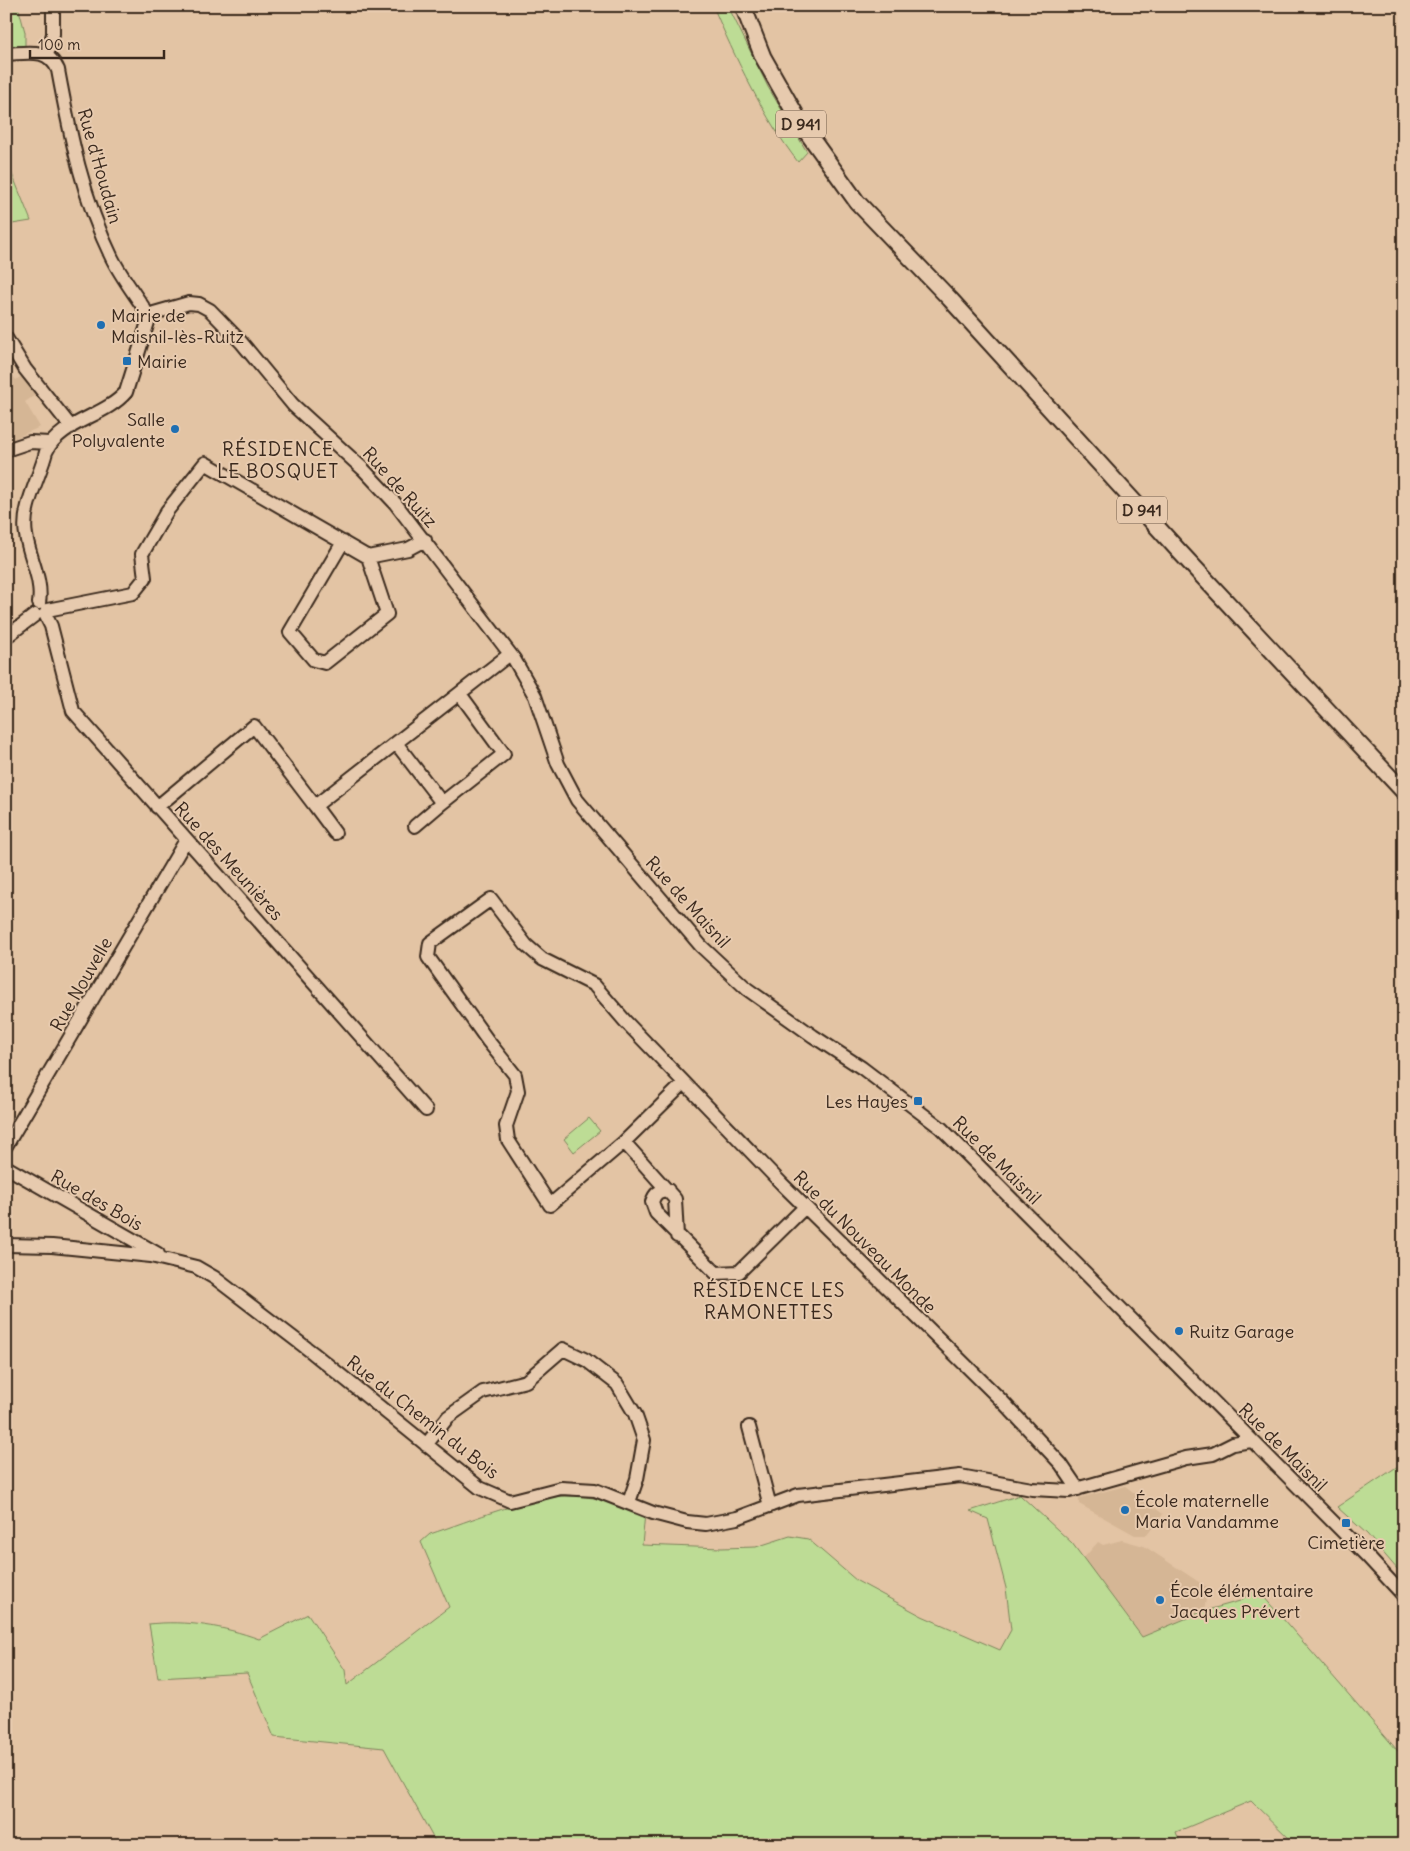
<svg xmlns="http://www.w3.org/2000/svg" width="1410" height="1851" viewBox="0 0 1410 1851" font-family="Delius,sans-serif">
	<rect width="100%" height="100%" fill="#e3c4a4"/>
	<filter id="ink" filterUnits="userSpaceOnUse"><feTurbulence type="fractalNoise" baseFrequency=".02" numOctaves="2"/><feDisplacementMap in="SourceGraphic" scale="10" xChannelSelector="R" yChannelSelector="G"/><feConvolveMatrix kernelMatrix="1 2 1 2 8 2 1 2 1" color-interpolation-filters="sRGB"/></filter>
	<g filter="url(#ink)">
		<path fill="#d5b695" d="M6,365L16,380L24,374L41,391L25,402L40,427L8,441L6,439Z
			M1125,1486L1163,1514L1147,1535H1135L1079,1504V1498Z
			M1122,1540L1144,1546L1208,1588L1204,1611L1142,1637L1083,1559L1098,1542L1103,1545Z"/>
		<path fill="#bddc95" stroke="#7c835a" d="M6,6H18L25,32V47L6,49Z
			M713,6H728L768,87L807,152L798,162C765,120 734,56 713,6Z
			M6,159L31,221L6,225Z
			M589,1118L600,1131L574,1152L564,1139Z
			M1404,1462V1577L1367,1534L1337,1507Z
			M1020,1495L1072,1543L1142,1637L1204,1611L1240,1601L1256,1588L1404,1758V1845H1296L1251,1801L1176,1832L1181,1845H437L384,1748L274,1737L247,1673L158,1678L149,1624C186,1620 223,1626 259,1639L308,1614L345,1670L347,1685L449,1607L421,1542L430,1534C470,1521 533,1494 574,1496C599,1497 622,1505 645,1513L642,1545L721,1548L756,1547L790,1536L808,1539L857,1581L922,1616L1000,1650L1011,1630L1006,1588L988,1519L970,1511Z"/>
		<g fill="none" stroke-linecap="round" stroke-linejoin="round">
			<defs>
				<path id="minor" d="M6,54C28,53 48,47 58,70C70,135 83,199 112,258C121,276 134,293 145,310
					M47,55L53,34V6
					M154,313L189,303L199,304L210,310L241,342L293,405L363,469L395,503L514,659L535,696L558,764L577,800L701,946L747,989L813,1036L862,1068L941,1128L1367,1556L1404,1596
					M6,338L25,369L71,427
					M6,450L30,442L50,443
					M343,542L290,632L314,660L325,663L387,614L368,557
					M39,603C43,580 29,557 26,535C21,508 40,477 46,452C60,421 105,417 126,392L148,322
					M47,610L133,593L145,578L142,554L167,511L205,463L368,557L408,549L425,540
					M45,614L51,626L73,711L426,1110
					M6,637L35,615
					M396,743L442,803L504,754L460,694
					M315,806L335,833
					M157,807L254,726L315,806L510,654
					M415,826L442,803
					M684,1083L624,1142L550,1205L508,1140L506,1126L518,1091L515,1075L488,1041L428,957L430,943L491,899L526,945L542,959L594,985L625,1021L782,1184L1002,1401L1061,1464L1078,1489
					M624,1142L675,1199L677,1236
					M6,1146L186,840
					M6,1167L158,1254
					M668,1190C658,1191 655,1193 652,1202L656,1213L716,1273L739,1272L805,1207
					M6,1245L52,1246L151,1256L196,1267L215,1278L313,1353L480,1488L510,1501L561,1488L595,1490L653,1513L687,1522L706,1524L737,1518L798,1495L960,1476L1032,1489L1069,1491L1186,1458L1213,1454L1233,1444L1251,1441
					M749,1427L770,1506
					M426,1445L448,1417L483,1392L526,1381L563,1349L586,1360L617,1384L635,1414L644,1440L637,1479L629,1502"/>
				<path id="major" d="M743,6L763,57L801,124L857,202L950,299L1178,550L1404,792"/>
			</defs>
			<use href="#minor" stroke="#3b2a1e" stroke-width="16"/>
			<use href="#major" stroke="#3b2a1e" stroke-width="19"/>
			<use href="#minor" stroke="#e7caae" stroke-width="12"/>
			<use href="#major" stroke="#e7caae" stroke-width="15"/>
		</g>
	</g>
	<g fill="#1f6fb2" stroke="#e7caae" stroke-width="2">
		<circle cx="101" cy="325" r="5"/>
		<rect x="122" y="356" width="10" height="10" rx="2.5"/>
		<circle cx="175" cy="429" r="5"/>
		<rect x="913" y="1096" width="10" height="10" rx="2.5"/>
		<circle cx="1179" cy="1331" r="5"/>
		<circle cx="1125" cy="1510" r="5"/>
		<rect x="1341" y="1518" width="10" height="10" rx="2.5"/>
		<circle cx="1160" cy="1600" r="5"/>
	</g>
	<g text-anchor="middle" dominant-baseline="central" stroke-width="4" stroke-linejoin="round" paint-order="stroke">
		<g fill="#e7caae" stroke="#6f5a49" stroke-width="1">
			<rect x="776" y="110.5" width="50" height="27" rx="4"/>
			<rect x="1117" y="496.5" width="50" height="27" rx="4"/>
		</g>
		<g font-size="16" font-weight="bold" fill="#3b2a1e">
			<text x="801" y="124">D 941</text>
			<text x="1142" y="510">D 941</text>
		</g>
		<g font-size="18" fill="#3b2a1e" stroke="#e7caae">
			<text transform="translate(100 166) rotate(74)">Rue d'Houdain</text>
			<text transform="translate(400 487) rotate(48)">Rue de Ruitz</text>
			<text transform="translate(229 861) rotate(48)">Rue des Meunières</text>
			<text transform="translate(688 902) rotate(48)">Rue de Maisnil</text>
			<text transform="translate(81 984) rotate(-60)">Rue Nouvelle</text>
			<text transform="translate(997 1160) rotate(45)">Rue de Maisnil</text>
			<text transform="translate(97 1200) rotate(30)">Rue des Bois</text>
			<text transform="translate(865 1242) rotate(45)">Rue du Nouveau Monde</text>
			<text transform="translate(423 1417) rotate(38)">Rue du Chemin du Bois</text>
			<text transform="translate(1283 1447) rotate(45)">Rue de Maisnil</text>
		</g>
		<g font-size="18" fill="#3b2a1e" stroke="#e7caae" text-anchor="start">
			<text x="111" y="315">Mairie de<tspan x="111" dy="21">Maisnil-lès-Ruitz</tspan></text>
			<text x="137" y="361">Mairie</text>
			<text x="165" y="419" text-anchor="end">Salle<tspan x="165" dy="21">Polyvalente</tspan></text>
			<text x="908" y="1101" text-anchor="end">Les Hayes</text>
			<text x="1189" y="1331">Ruitz Garage</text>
			<text x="1135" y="1500">École maternelle<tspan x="1135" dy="21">Maria Vandamme</tspan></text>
			<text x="1346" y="1542" text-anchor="middle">Cimetière</text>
			<text x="1170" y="1590">École élémentaire<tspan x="1170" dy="21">Jacques Prévert</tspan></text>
		</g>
		<g font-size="19" letter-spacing="1" fill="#3b2a1e" stroke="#e7caae">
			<text x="278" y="449">RÉSIDENCE<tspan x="278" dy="22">LE BOSQUET</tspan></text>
			<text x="769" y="1290">RÉSIDENCE LES<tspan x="769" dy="22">RAMONETTES</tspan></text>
		</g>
	</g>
	<rect width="1410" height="1851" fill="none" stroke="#e7caae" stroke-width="25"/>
	<rect x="12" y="12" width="1385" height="1826" fill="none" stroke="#3b2a1e" stroke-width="2" filter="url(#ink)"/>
	<path d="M30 50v8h134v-8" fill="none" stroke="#3b2a1e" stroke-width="2.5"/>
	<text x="38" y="50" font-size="15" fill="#3b2a1e" stroke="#e7caae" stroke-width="4" paint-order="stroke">100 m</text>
</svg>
